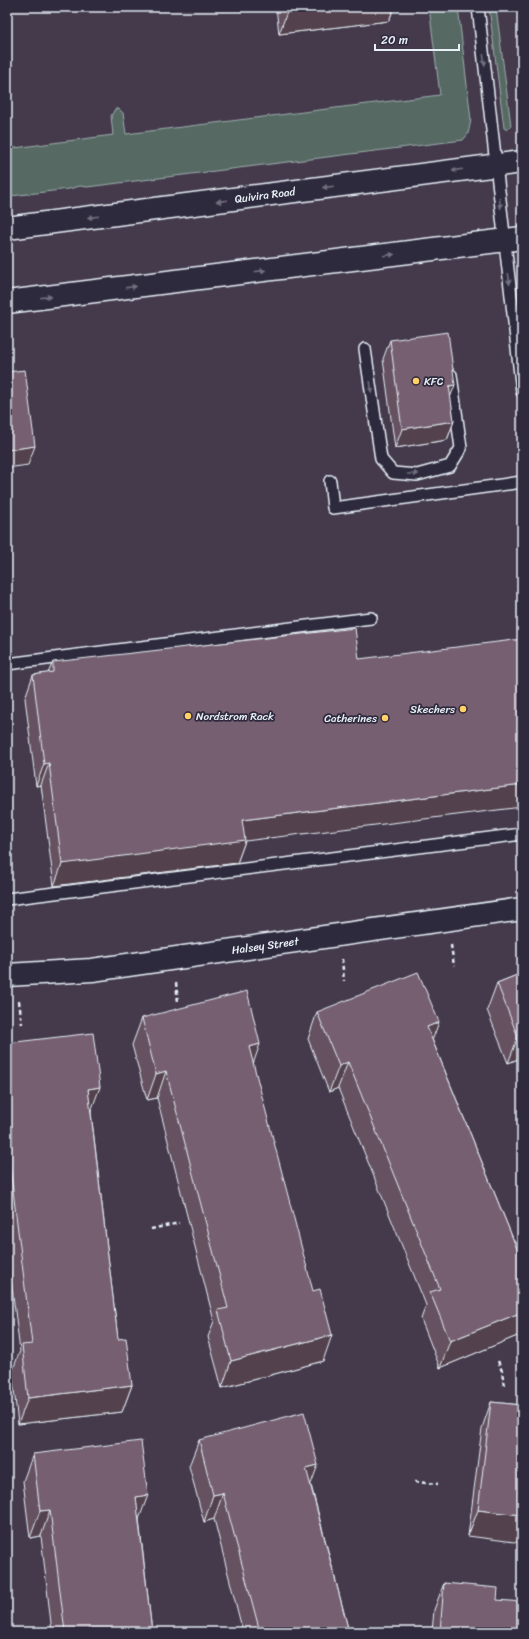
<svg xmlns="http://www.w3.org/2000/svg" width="529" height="1639" viewBox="0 0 529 1639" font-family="Sriracha,sans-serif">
	<rect width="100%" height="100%" fill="#443a4c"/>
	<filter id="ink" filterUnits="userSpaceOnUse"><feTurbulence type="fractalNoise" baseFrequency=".025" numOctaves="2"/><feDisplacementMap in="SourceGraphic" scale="8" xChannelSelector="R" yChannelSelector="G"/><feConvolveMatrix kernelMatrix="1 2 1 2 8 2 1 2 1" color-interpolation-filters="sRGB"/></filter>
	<g filter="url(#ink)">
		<path fill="#566a63" stroke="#9faeae" d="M429,7H458L471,120L468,134L463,140L87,187L80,186L69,189L11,196L10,192H7V149L113,135L111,116L115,109H119L123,113L126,134L440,95Z
			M489,7H496L511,126L507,130L504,128Z"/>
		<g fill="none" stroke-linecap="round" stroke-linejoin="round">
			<defs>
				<path id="lane" d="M478,7L522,392
					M365,349L381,459L393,473L417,475L450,466L461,448L451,375
					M330,481L333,508L522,482
					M7,664L371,618
					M7,899L522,834"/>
				<g id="street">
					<path id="s1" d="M7,975L92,970L522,909"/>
				</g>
				<g id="primary">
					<path id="s2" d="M7,228L522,162"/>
					<path d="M7,302L522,238"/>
				</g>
			</defs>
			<use href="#lane" stroke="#e8f1f8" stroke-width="14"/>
			<use href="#street" stroke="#e8f1f8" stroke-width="25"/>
			<use href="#primary" stroke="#e8f1f8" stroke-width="25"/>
			<path stroke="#e8f1f8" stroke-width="2.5" stroke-dasharray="4 3" stroke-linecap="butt" d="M451,945L454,966
				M342,959L344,981
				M176,983L178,1002
				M19,1001L22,1024
				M151,1229L179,1223
				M498,1361L502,1371L504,1387
				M415,1482L438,1484"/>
			<use href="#lane" stroke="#2f2a3d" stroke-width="11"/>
			<use href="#street" stroke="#2f2a3d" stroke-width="22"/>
			<use href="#primary" stroke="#2f2a3d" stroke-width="22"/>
		</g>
		<path fill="#655160" stroke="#e8f1f8" d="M276,7H394L389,21L279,34Z
			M390,340L450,397L454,421L447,440L395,448L383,359Z
			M53,662L245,841L237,863L54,886L41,785L36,786L25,698L33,675L48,673Z
			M522,973V1070L518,1059L508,1063L487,1010L497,983Z
			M317,1012L432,1039L522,1261V1334L440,1368L421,1319L426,1305L338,1088L329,1092L308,1039Z
			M142,1018L253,1063L323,1361L222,1388L208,1337L214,1321L157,1098L147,1100L132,1045Z
			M7,1043L91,1112L118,1339L132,1385L122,1412L18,1424L12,1372L20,1351L7,1247Z
			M491,1402L522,1405L468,1536L482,1428Z
			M199,1440L311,1485L349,1632H243L214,1519L204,1522L189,1466Z
			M33,1454L139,1519L152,1632H52L41,1536L30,1538L23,1481Z
			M444,1583L497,1600L522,1632H432L434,1610Z"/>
		<path fill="#53424e" stroke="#e8f1f8" d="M328,7H394L389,21L279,34L287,12Z
			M455,385L448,403L449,386Z
			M454,421L447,440L395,448L402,429Z
			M35,446L28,465L7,468V450Z
			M49,763L41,785L36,786L44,764Z
			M522,785V807L245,841L237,863L54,886L62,864L242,820Z
			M439,1022L429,1049L427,1027Z
			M522,1035V1048L518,1059L508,1063L518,1037Z
			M260,1044L251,1070L249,1047Z
			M348,1062L338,1088L329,1092L339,1066Z
			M166,1071L157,1098L147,1100L156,1074Z
			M100,1087L90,1114L88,1089Z
			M522,1312V1334L440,1368L450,1341Z
			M332,1335L323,1361L222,1388L231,1361Z
			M132,1385L122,1412L18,1424L28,1398Z
			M318,1465L308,1492L306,1468Z
			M223,1493L214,1519L204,1522L213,1495Z
			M148,1495L138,1522L136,1497Z
			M50,1510L41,1536L30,1538L40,1511Z
			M478,1510L522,1515V1543L468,1536Z"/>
		<path fill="#765e70" stroke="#e8f1f8" d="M287,7H328L287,12Z
			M448,332L455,385L449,386L454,421L402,429L390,340Z
			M25,370L35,446L7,450V372Z
			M355,628L359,659L522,639V785L242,820L245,840L62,864L49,763L44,764L33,675L53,672V662Z
			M418,972L439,1022L427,1027L522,1261V1312L450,1341L430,1292L440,1289L348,1062L339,1066L317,1012Z
			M522,973V1035L518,1037L497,983Z
			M247,991L260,1044L249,1047L313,1291L320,1289L332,1335L231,1361L218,1310L228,1308L166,1071L156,1074L142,1018Z
			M93,1033L100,1087L88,1089L118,1339L126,1338L132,1385L28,1398L22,1345L32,1344L7,1142V1043Z
			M491,1402L522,1405V1515L478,1510Z
			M304,1412L318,1465L306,1468L349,1632H260L223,1493L213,1495L199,1440Z
			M141,1441L148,1495L136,1497L152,1632H65L50,1510L40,1511L33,1454Z
			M444,1583L498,1588L497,1600L522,1602V1632H440Z"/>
		<defs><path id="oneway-solid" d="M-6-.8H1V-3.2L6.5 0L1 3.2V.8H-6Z"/></defs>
		<g fill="#70707e">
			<use href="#oneway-solid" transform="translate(484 60) rotate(84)"/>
			<use href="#oneway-solid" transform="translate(457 170) rotate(173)"/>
			<use href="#oneway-solid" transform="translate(328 187) rotate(173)"/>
			<use href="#oneway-solid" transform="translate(222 201) rotate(173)"/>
			<use href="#oneway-solid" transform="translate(500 203) rotate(83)"/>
			<use href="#oneway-solid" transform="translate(93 217) rotate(173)"/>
			<use href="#oneway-solid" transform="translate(389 255) rotate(-7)"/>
			<use href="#oneway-solid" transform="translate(260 271) rotate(-7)"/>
			<use href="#oneway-solid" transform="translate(509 279) rotate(83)"/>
			<use href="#oneway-solid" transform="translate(131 287) rotate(-7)"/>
			<use href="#oneway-solid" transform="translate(46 297) rotate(-7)"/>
			<use href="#oneway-solid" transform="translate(371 387) rotate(82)"/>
			<use href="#oneway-solid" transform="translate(413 474)"/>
		</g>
	</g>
	<g fill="#ffd166" stroke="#2f2a3d" stroke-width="1.5">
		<circle cx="416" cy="381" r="4"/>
		<circle cx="463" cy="709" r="4"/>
		<circle cx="188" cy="716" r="4"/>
		<circle cx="385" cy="718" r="4"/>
	</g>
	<g text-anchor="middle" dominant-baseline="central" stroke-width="3.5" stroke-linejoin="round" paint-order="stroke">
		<g font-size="11" fill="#e8f1f8" stroke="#2f2a3d">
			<text stroke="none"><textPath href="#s2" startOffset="260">Quivira Road</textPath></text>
			<text stroke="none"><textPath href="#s1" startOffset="260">Halsey Street</textPath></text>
		</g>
		<g font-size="11" fill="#e8f1f8" stroke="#2f2a3d" text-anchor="start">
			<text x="424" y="381">KFC</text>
			<text x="455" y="709" text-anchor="end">Skechers</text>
			<text x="196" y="716">Nordstrom Rack</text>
			<text x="377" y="718" text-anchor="end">Catherines</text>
		</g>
	</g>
	<rect width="529" height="1639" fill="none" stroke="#2f2a3d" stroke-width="24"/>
	<rect x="12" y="12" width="505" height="1615" fill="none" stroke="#e8f1f8" stroke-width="1.5" filter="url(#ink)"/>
	<path d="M375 44v6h84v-6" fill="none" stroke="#e8f1f8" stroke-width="2"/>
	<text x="381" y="44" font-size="12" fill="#e8f1f8" stroke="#2f2a3d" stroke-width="3" paint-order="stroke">20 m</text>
</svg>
